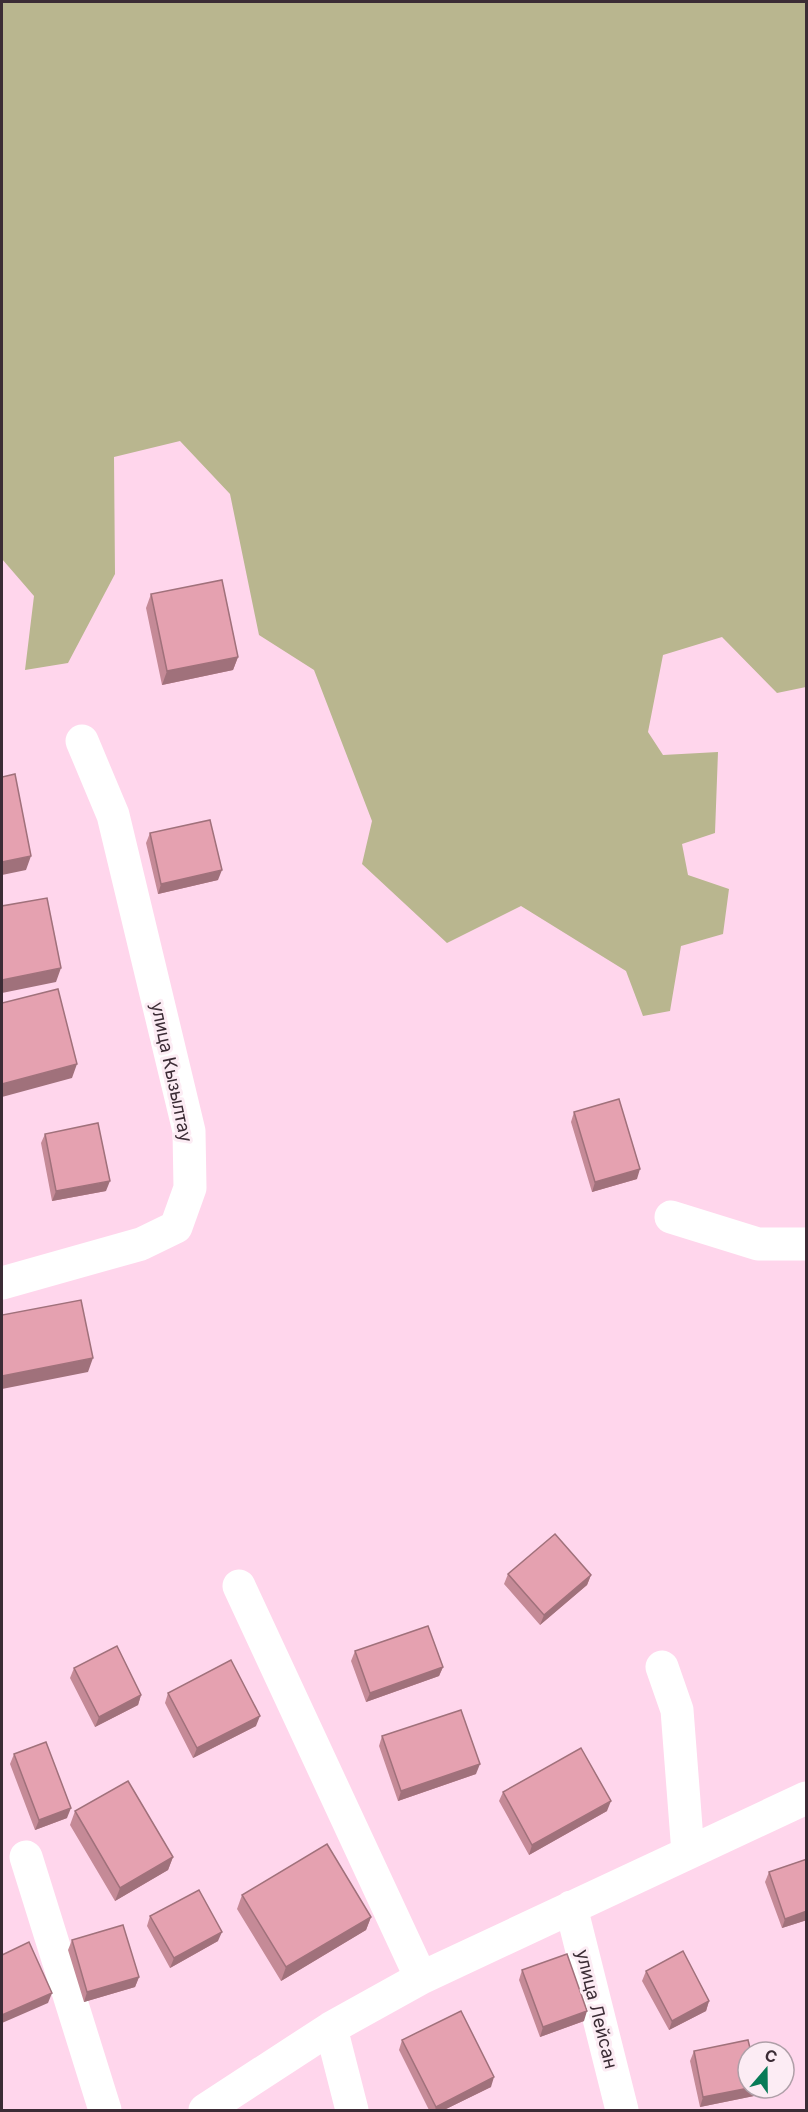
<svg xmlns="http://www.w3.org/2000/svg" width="808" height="2112" viewBox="0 0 808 2112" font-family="Inter,sans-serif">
	<rect width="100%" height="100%" fill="#ffd6ec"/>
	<path fill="#b9b68f" d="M2,2H806V687L777,693L722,637L663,655L648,732L663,755L718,752L715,833L682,844L688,875L729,889L723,934L681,946L670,1011L643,1016L626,971L521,906L447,943L362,864L372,821L314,670L259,635L230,494L180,441L114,457L115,574L68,663L25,670L34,596L2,559Z"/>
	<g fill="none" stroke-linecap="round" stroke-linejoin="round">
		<path stroke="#fff" stroke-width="33" d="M671,1217L758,1244H806
			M2,1283L141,1244L176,1227L190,1188L189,1131L113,815L82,741
			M239,1586L421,1978
			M662,1667L677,1710L688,1853
			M26,1857L105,2110
			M571,1907L622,2110
			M331,2028L352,2110
			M205,2110L331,2028L421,1978L806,1798"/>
	</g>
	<path fill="#c58a97" d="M151,594L238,657L233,670L162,685L146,608Z
		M150,833L218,880L158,894L146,843Z
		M574,1112L637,1179L592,1192L571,1122Z
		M45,1134L106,1191L52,1201L41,1143Z
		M508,1574L591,1575L587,1585L540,1625L504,1584Z
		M355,1651L443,1667L439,1676L366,1702L351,1661Z
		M74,1668L141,1695L138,1705L95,1727L70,1678Z
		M168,1693L256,1726L193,1758L165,1703Z
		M382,1736L476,1774L398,1801L379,1746Z
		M14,1754L67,1818L35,1830L10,1764Z
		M503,1792L607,1811L529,1855L499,1801Z
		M75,1811L173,1857L168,1870L115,1901L70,1825Z
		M807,1859V1920L782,1928L765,1882L769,1872Z
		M242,1895L371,1917L366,1930L281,1981L237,1909Z
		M150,1916L218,1941L170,1968L147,1926Z
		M72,1940L139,1977L135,1987L84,2002L68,1950Z
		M522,1970L584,2021L540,2037L519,1980Z
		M646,1971L709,2001L706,2011L669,2030L642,1981Z
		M402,2040L491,2087L444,2110H429L399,2050Z
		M694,2051L754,2096L700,2107L690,2061Z"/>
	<path fill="#a0717b" d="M238,657L233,670L162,685L167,671Z
		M31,856L26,870L2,875V862Z
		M222,870L218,880L158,894L161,884Z
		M61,968L56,982L2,993V980Z
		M77,1064L72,1078L2,1097V1084Z
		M640,1169L637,1179L592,1192L595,1182Z
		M110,1181L106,1191L52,1201L56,1191Z
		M93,1358L88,1372L2,1389V1376Z
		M591,1575L587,1585L540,1625L544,1615Z
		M443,1667L439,1676L366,1702L370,1693Z
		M141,1695L138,1705L95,1727L99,1717Z
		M260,1716L256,1726L193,1758L197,1748Z
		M480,1764L476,1774L398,1801L401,1791Z
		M611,1801L607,1811L529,1855L532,1845Z
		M71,1808L67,1818L35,1830L39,1820Z
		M173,1857L168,1870L115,1901L120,1888Z
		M807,1911V1920L782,1928L785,1919Z
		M371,1917L366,1930L281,1981L286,1967Z
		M222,1932L218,1941L170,1968L174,1958Z
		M139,1977L135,1987L84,2002L87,1992Z
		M52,1993L48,2003L2,2023V2015Z
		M709,2001L706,2011L669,2030L672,2021Z
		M587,2011L584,2021L540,2037L543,2027Z
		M494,2077L491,2087L444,2110H435L436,2107Z
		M749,2088H757L754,2096L700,2107L703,2097Z"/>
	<path fill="#e5a1b0" stroke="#a0717b" stroke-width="1.5" d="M222,580L238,657L167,671L151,594Z
		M15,774L31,856L2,862V777Z
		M210,820L222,870L161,884L150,833Z
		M47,898L61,968L2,980V906Z
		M58,989L77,1064L2,1084V1003Z
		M619,1099L640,1169L595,1182L574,1112Z
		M98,1123L110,1181L56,1191L45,1134Z
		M81,1300L93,1358L2,1376V1315Z
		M555,1534L591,1575L544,1615L508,1574Z
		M428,1626L443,1667L370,1693L355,1651Z
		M117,1646L141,1695L99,1717L74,1668Z
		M231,1660L260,1716L197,1748L168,1693Z
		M461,1710L480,1764L401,1791L382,1736Z
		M46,1742L71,1808L39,1820L14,1754Z
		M581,1748L611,1801L532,1845L503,1792Z
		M128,1781L173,1857L120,1888L75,1811Z
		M327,1844L371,1917L286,1967L242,1895Z
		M807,1859V1911L785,1919L769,1872Z
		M199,1890L222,1932L174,1958L150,1916Z
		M123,1925L139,1977L87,1992L72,1940Z
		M29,1942L52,1993L2,2015V1955Z
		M683,1951L709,2001L672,2021L646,1971Z
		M567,1954L587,2011L543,2027L522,1970Z
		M461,2011L494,2077L436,2107L402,2040Z
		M748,2040L751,2052H748V2088H749L703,2097L694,2051Z"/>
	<g text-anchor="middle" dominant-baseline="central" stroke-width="6" stroke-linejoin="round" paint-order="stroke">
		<g font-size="18" fill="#3b2c35" stroke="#fcecf4">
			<text transform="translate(172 1072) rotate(78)">улица Кызылтау</text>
			<text transform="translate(597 2009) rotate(76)">улица Лейсан</text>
		</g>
	</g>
	<rect width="808" height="2112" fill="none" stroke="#3b2c35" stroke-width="6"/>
	<g transform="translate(766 2070) rotate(20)"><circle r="28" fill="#fcecf4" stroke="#af9fa8" stroke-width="1.5"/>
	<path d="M0-4.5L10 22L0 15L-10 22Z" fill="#087b57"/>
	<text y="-9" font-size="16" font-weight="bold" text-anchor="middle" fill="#3b2c35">С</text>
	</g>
</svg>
